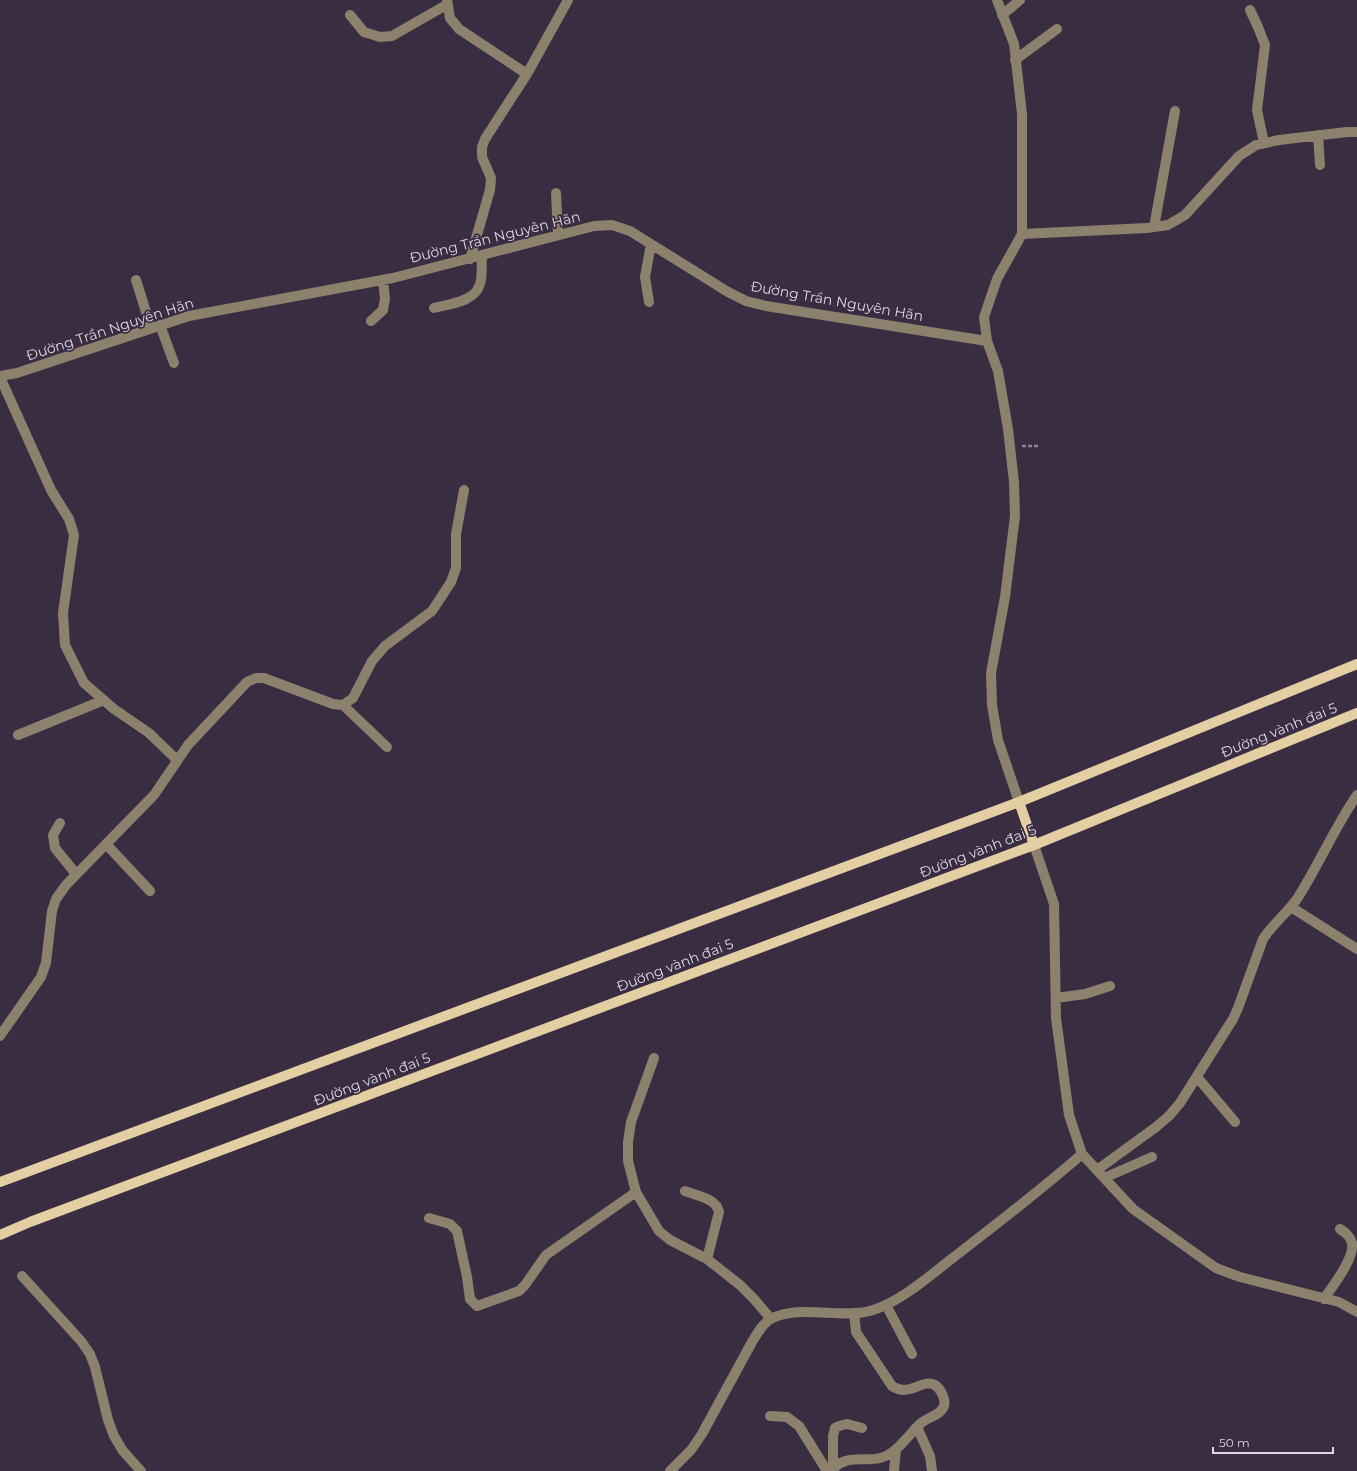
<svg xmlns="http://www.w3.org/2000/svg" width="1357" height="1471" viewBox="0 0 1357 1471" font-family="Montserrat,sans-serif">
	<rect width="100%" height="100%" fill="#3a2d42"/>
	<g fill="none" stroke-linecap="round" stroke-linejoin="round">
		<path stroke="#8f8496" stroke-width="2.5" stroke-dasharray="4 2" stroke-linecap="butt" d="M1022,446H1039"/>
		<path stroke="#8b816c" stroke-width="10" d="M447,0L450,18L459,29L527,74
			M997,0L1014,44L1022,114V234L997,279L984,317L987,341L998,371L1008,429L1014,482L1015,516L1005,597L991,673L992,705L998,740L1019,802
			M1250,10L1258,27L1265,45L1257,110L1264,143
			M350,15L364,32L380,37L392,36L448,4
			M1002,15L1020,0
			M1015,60L1057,29
			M1318,135L1320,165
			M556,193L558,235
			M1154,227L1175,111
			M1022,234L1147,228L1168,225L1185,215L1239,156L1256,145L1279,140L1347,132H1357
			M470,259L490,190L491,178L482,157V147L485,139L527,74L568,0
			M136,280L151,328
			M649,302L645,277L651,244
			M434,308C449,304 475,302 480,284C483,275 481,265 482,256
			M371,321L383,310L385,299L383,280
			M160,325L174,363
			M0,376L17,373L189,316L393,278L594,226L612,225L630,231L728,292L746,301L766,306L987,341
			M0,377L51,490L69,519L74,535L63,613L65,645L84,683L114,709L149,733L177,760
			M343,705L387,747
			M18,735L104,700
			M60,823L53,835L55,848L76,874
			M106,844L150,891
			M1034,845L1054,904L1056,1018L1069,1115L1082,1154L1133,1209L1216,1268L1240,1277L1339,1302L1357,1312
			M1291,907L1357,949
			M1056,998L1085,994L1110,986
			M0,1036L41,977L46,963L52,911L56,899L66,885L154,795L188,745L247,682L256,678H264L333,704L343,705L353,698L372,661L385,646L432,611L451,582L456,568V534L464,490
			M654,1058L631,1122L628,1142V1161L636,1192L659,1231L670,1240L707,1259L740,1285L754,1299L771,1319
			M1197,1077L1235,1122
			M1097,1170L1156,1127L1169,1116L1180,1103L1233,1019L1238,1008L1263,939C1273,924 1287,913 1297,899C1319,865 1334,828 1357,795
			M1104,1178L1152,1157
			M685,1191C697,1196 716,1198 719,1212L707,1259
			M429,1218L450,1224L457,1231L467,1277L470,1299L477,1306L519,1291L525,1285L546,1255L636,1192
			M22,1276L81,1341L90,1354L95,1367L108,1420L114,1436L123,1451L141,1471
			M1324,1299C1332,1287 1355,1258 1352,1243C1350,1236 1346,1233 1340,1229
			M886,1305L912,1354
			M770,1416L787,1417L799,1426L827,1471
			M917,1427L930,1456L932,1471
			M833,1470V1436L835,1428L839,1426L847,1424L862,1428
			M670,1471L691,1450L702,1434L752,1342C757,1334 762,1324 771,1319C798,1304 841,1319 870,1311C901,1302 929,1276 954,1257C998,1223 1041,1190 1082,1154
			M832,1471C843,1454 864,1462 880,1458C897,1454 908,1435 920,1424C926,1418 941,1415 944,1406C946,1400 941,1389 935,1385C922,1378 910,1398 892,1386L856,1332L854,1313
			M894,1471L896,1449"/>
		<path stroke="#e4cea3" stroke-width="10" d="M1019,802L1034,845
			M0,1182L1019,802L1357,664
			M0,1235L30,1222L1034,845L1357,713"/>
	</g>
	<g text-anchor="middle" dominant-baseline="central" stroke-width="3.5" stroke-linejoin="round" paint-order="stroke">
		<g font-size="14" fill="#ddd5e3" stroke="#3a2d42">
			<text transform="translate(495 237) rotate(-14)">Đường Trần Nguyên Hãn</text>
			<text transform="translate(837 301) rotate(10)">Đường Trần Nguyên Hãn</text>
			<text transform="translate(110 329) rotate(-18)">Đường Trần Nguyên Hãn</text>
			<text transform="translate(1279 730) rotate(-22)">Đường vành đai 5</text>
			<text transform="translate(978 851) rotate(-21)">Đường vành đai 5</text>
			<text transform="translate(675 965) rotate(-21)">Đường vành đai 5</text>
			<text transform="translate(372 1079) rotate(-21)">Đường vành đai 5</text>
		</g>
	</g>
	<path d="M1213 1447v6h120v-6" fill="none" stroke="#ddd5e3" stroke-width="2"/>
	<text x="1219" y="1447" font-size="12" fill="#ddd5e3" stroke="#3a2d42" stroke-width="3" paint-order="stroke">50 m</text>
</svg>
